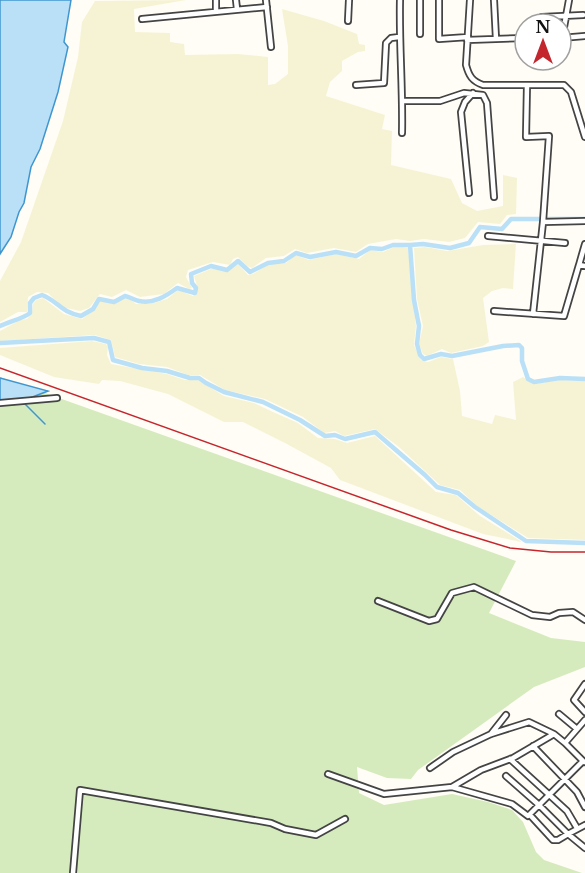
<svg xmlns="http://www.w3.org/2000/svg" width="585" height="873" viewBox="0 0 585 873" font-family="'Libre Baskerville',serif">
	<rect width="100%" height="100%" fill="#fffdf5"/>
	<path fill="#f6f3d4" d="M186,0L134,9L135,32L170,33V42L184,44L185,55L238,54L268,57V85L275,84L288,74V46L282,9L324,21L357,34L359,44L365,45V51L358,52L342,61V71L330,82L326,96L385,115L382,129L392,131L391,165L451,179L462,203L477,211L503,206V175L517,178L516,214L507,215L500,224L478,222L465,238L449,242L424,239L410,241L396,239L368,244L356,252L334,248L307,253L295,249L284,256L266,258L252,268L247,266L238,257L233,259L230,265L213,262L188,270L186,277L192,288L189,289L178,283L164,294L140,297L126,290L112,297L100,294L89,308L80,311L62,307L48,293L37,292L28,297L27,312H18L0,322V281L21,242L63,121L78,57L82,22L95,1Z
		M516,244L513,289L503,288L492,291L483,298L489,342L483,346L451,353L442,349L427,356L423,354L419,344L423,326L417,299L414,248L425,247L447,251L483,245Z
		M396,246L408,248L416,326L414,345L421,360L428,362L441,357L453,359L460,391L462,416L492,424L495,415L516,420L513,382L523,377L534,384L560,380L585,381V540L528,538L477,506L460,490L440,485L399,447L375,429L344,436L335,431L324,433L303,417L265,399L225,390L200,375H188L167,367L139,364L115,357L111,340L95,335L0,341V331L20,320L27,319L32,313L33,304L36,300L43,298L64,314L82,319L91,312L101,301L115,304L120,299L129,298L136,304L154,303L167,299L178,290L193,296L198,289L194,276L213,268L228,272L237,263L248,275L253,274L269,264L286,263L295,255L309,260L336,254L359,259L370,250L383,252Z
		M92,341L106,344L108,347L107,355L111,364L167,374L185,380H198L224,396L254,403L273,412L298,423L318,438L335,439L347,443L375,436L436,492L456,495L480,516L522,542L483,534L340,480L331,468L285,443L243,422H224L168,394L120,381L102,380L99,384L54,377L0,355V348Z"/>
	<path fill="#d5ebbd" d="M0,377L516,561L489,613L551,638L585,642V667L534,687L418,770L411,779L387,778L357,767L359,793L384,805L452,794L488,802L512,810L523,822L536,852L544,860L582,873H0Z"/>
	<path fill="#b9e0f7" stroke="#3f96cf" stroke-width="1.5" d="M0,0H71L64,42L68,47L58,92L40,149L31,167L24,203L19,212L11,237L0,254Z
		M0,378L48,391L22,401L0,402Z"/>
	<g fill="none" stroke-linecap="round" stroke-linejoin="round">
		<path stroke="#3f96cf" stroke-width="1.5" d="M24,403L45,424"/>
		<path stroke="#b9e0f7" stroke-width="4.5" d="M410,245L423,244L450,248L469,243L480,227L502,229L511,219H585
			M0,326C8,322 25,318 30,313V303L34,298L42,295C58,301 60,312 81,316L93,309L99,299L114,302L125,296C130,297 134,300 139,301C154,304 166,296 177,288L195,293L196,288L192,283L191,274L211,266L227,270L238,261L250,272L268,263L284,261L296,253L310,257L336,252L356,256L370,248L382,249L393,245H410L414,300L419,326L417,344L420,355L424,359L441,354L452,356L503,346L519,345L522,348V361L528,379L534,382L560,378L585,379
			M0,343L94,338L109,342L113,360L142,368L167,371L190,378H199L206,383L224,392L263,402L300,420L325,436L335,435L345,439L375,432L425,475L437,487L458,493L475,507L526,541L585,543"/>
		<defs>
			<path id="minor" d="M216,0V11
				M236,0L237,9
				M266,0L271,47
				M400,0C399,44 403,89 402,133
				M439,0V39L468,37
				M470,0L466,65C469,76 472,81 483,85H564L571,92L585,137
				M494,0L496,39
				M542,17L583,15
				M142,19L267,7
				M348,21L349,0
				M420,34V0
				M561,38L585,36
				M562,38L569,0
				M467,40L525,38
				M356,85L384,83L386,43L391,38L399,37
				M527,85L526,137L549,136L543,222
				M403,101H440L464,93L483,95L487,103L494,197
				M469,193L461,112L465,102L473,93
				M488,236L565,243
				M585,244L579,265L585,266
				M494,311L564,316L579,265
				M533,314L543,222L585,221
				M0,403L57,398
				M378,601L429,621L437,619L452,593L474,587L532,615L550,617L559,613L573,612L585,620
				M585,684L574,700L585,712
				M559,714L577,729
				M585,720L565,743L554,734L513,758L481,770L452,787L512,804L528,816L539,805L568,834L585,825
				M491,734L506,715
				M565,743L584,762
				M533,746L577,792L585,807
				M510,759L567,811L577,828
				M430,768L453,752L491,734L529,722L554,734
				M328,774L384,794L452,787
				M506,776L539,805L583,761
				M530,815L553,840H558L568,834L585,848
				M73,873L80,790L271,823L285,829L316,835L345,819"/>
		</defs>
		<use href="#minor" stroke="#444" stroke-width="8"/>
		<use href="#minor" stroke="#fff" stroke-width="4.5"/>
		<path stroke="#c4262e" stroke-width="1.5" d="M0,368L451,530L510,548L551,552H585"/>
	</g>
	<g transform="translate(543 42)"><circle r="28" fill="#ffffff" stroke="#a0a0a0" stroke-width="1.5"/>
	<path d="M0-4.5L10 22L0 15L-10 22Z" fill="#c4262e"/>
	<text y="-9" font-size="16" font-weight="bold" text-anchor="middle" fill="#111111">N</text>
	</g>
</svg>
